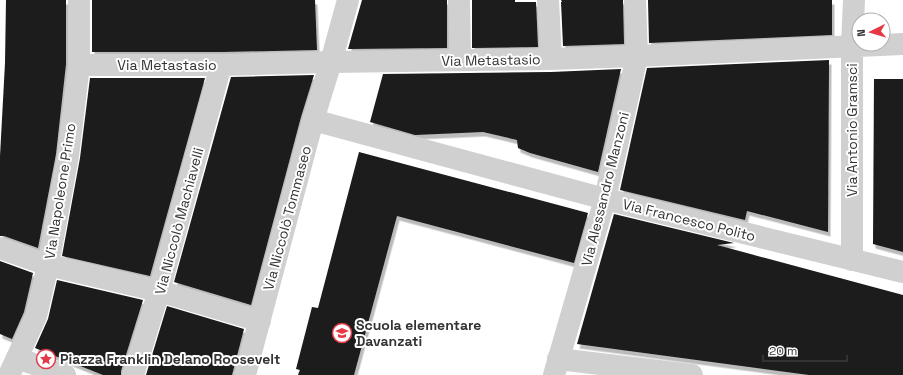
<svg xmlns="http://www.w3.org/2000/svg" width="903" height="375" viewBox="0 0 903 375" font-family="'Space Grotesk',sans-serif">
	<defs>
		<filter id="shadow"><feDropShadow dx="2.5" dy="4.5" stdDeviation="0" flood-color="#0004"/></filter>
	</defs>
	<rect width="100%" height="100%" fill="#fff"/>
	<path fill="#1a1a1a" filter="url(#shadow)" d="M6,0H66V64L56,154L38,248L4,236H0V156L5,63Z
		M92,0H315L317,50L221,52H92Z
		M362,0H447V48L348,49Z
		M472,0H515V2H536L538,47L472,48Z
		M561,0H623L624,44L563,46L561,2H562Z
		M648,0H832V35L649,43Z
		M829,60L828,232L747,211L745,220L620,190L647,68Z
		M621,69L598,172L530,153L518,148L517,140L483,132L415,135L370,122L383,74L551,72Z
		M314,75L301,117L251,305L174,282L231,77Z
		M90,78H205L150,276L62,256L80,158Z
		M874,79H903V252L873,244Z
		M359,152L588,213L574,263L397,216L354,375H298L300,370L296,369L312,307L318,308Z
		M614,214L734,243L717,245L903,295V375H809L577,344Z
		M0,261L33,273L24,312L12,339L0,334Z
		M57,280L143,300L121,371V375H103L35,348L48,319Z
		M167,306L244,329L232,375H146Z"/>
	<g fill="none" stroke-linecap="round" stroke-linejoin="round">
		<path stroke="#d0d0d0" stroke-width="22" d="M459,0L460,60
			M548,0L551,59
			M79,65H221L331,62L551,59L637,56L903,44
			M313,120L605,199L903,272
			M0,248L48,265L159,291L260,321
			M852,260V46L854,0
			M17,358L65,375
			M558,359L692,375
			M133,375L159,291L221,65
			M245,375L313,120L331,62L348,0"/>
		<path stroke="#d0d0d0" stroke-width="22" d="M9,375L17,358L36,316L48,265L68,156L79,65V0
			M554,375L605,199L637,56L635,0"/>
	</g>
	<defs>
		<symbol id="school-ring" viewBox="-11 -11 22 22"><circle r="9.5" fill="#fff" stroke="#e63946" stroke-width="1.5"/><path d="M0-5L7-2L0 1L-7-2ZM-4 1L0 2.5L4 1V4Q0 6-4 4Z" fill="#e63946"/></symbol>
		<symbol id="sight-ring" viewBox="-11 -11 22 22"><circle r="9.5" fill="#fff" stroke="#e63946" stroke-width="1.5"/><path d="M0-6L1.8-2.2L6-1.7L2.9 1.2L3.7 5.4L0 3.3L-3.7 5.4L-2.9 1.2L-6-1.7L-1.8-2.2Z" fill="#e63946"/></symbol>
	</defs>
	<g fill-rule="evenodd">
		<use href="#school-ring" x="331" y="322" width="22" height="22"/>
		<use href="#sight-ring" x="35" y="348" width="22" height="22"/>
	</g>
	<g text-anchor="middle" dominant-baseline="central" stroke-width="4" stroke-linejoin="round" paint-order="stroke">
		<g font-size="14" fill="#333" stroke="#fff">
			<text transform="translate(491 60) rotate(-1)">Via Metastasio</text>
			<text x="167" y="65">Via Metastasio</text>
			<text transform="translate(852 130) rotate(-90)">Via Antonio Gramsci</text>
			<text transform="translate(605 189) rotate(-76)">Via Alessandro Manzoni</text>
			<text transform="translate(60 191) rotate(-81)">Via Napoleone Primo</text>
			<text transform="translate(287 218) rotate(-75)">Via Niccolò Tommaseo</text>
			<text transform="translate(689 220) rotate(14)">Via Francesco Polito</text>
			<text transform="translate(179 221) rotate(-75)">Via Niccolò Machiavelli</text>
		</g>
		<g font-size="14" font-weight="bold" fill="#333" stroke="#fff" text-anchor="start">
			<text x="356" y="325">Scuola elementare<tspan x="356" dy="16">Davanzati</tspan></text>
			<text x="60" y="359">Piazza Franklin Delano Roosevelt</text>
		</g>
	</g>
	<g transform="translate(871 32) rotate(265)"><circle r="19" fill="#ffffff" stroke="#adadad"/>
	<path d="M0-3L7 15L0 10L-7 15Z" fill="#e63946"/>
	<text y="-6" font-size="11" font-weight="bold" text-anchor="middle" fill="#333333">N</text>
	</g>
	<path d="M763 355v6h84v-6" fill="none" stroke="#333333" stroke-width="2"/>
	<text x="769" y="355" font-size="12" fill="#333333" stroke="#ffffff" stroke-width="3" paint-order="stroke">20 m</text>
</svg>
